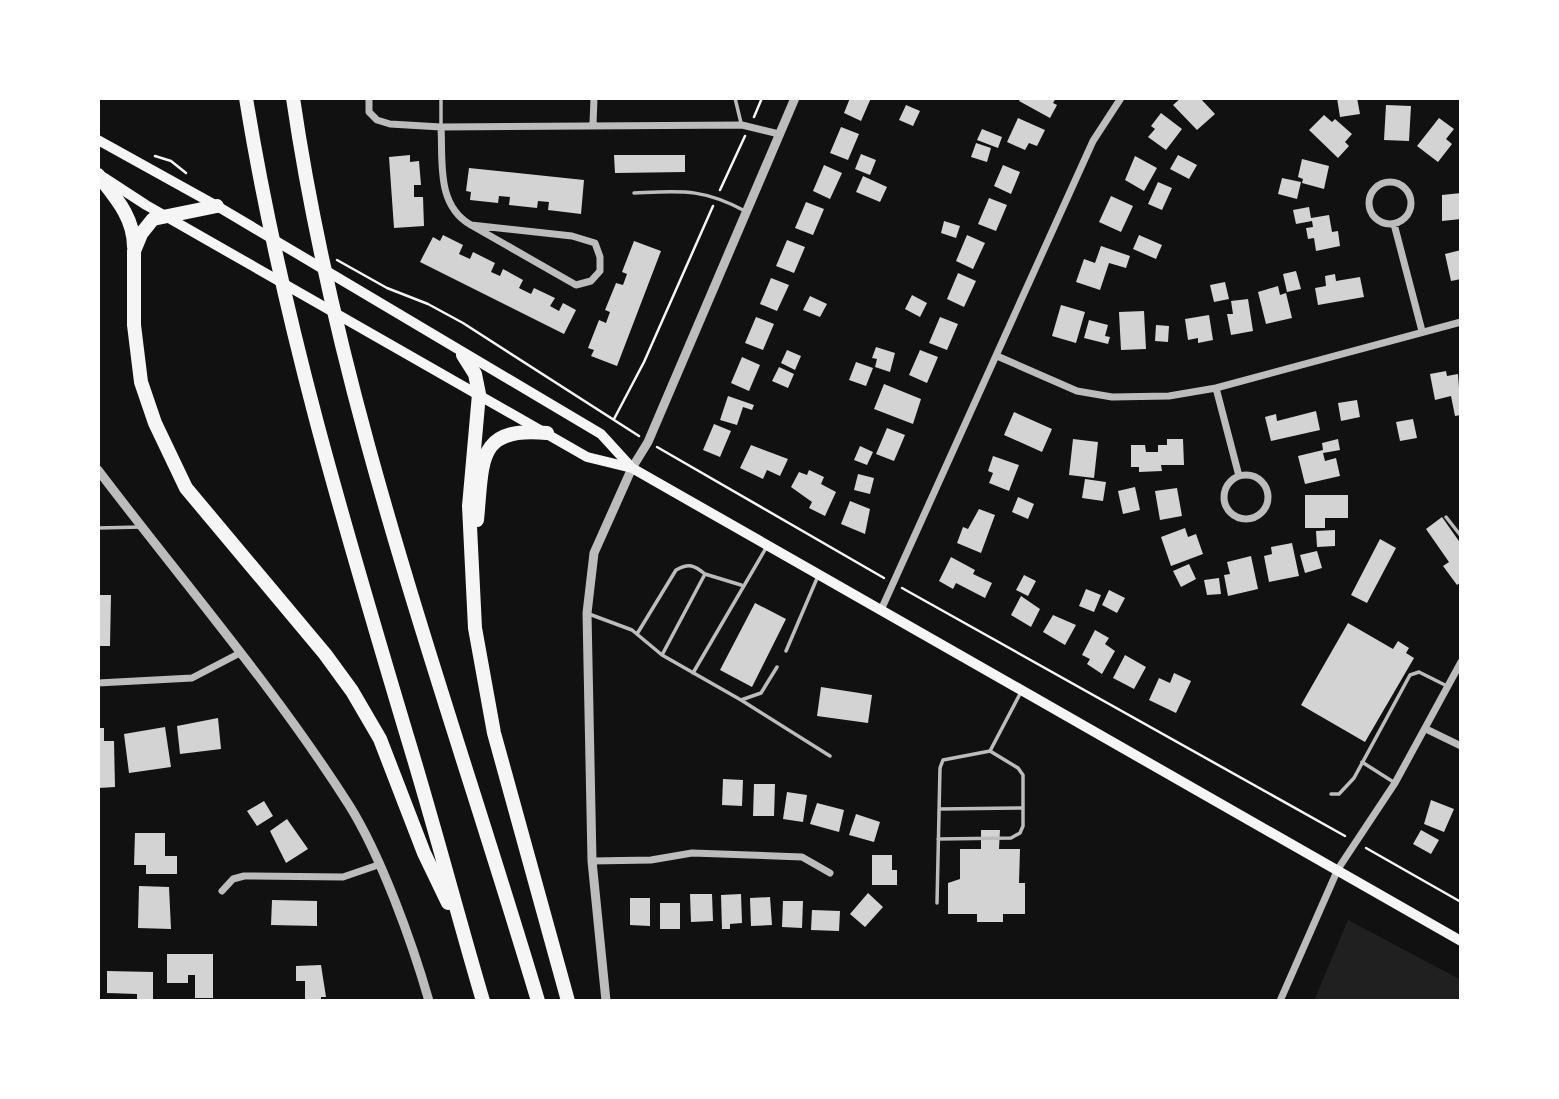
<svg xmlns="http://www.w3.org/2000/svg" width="1559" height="1099" viewBox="0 0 1559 1099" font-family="'Titillium Web',sans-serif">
	<rect width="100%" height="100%" fill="#111"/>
	<path fill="#202020" d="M1348,920L1461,980V1001H1314Z"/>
	<path fill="#d3d3d3" d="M850,98H871L861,121L844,113Z
		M1021,98H1056L1053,103L1057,105L1050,118L1019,101Z
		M1181,98H1200L1215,114L1197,130L1173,105Z
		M1337,98H1357L1360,114L1340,117Z
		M906,105L920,111L913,126L899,120Z
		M1386,105L1411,106L1409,141L1384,140Z
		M1161,113L1182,129L1166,150L1148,137L1155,129L1151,126Z
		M1324,115L1332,122L1335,119L1352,134L1345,142L1349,146L1338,158L1309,130Z
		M1018,118L1045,130L1037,146L1029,143L1025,150L1007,142Z
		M1439,118L1454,129L1446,139L1452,144L1438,162L1417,146Z
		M841,127L859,134L848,160L830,153Z
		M982,129L1002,137L998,148L977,140Z
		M976,143L991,148L987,162L971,157Z
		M861,154L876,160L870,175L855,169Z
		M410,155V162L419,161L421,185H414V197H423L424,226L394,228L389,157Z
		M614,155H685V172L615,173Z
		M1178,155L1197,165L1189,179L1170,169Z
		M1135,156L1157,168L1144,191L1125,180Z
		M1302,159L1329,166L1324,189L1302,183L1303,179L1298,177Z
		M824,165L842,173L830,199L813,191Z
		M1003,165L1020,172L1011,194L994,186Z
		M469,168L584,180L581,214L548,210L549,202L538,201L537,208L509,205L510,197L499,196L498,203L470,200L471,192L466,191Z
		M863,176L887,187L880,202L856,192Z
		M1282,178L1301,182L1297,199L1278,194Z
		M1158,182L1172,188L1162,210L1148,204Z
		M1461,193V219L1442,221V195Z
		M1111,196L1133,206L1121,232L1099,222Z
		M989,198L1007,205L996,231L978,224Z
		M806,202L824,209L813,235L795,228Z
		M1309,207L1311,218L1329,215L1332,232L1338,231L1340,246L1316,251L1314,238L1308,239L1306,228L1313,227L1312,221L1296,224L1293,210Z
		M944,221L960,226L956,238L941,233Z
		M443,235L463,245L459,254L470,259L473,252L495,263L491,272L500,276L503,269L523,280L519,288L531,294L534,288L555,298L550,306L559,311L563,303L576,310L564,334L420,262L433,237L440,241Z
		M967,235L985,243L973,269L956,261Z
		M1139,235L1162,245L1156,259L1133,249Z
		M787,240L805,247L794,273L776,266Z
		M634,241L661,251L617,366L591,356L594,350L588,348L599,320L606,323L610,312L605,310L616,283L623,285L627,274L622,272Z
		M1101,246L1130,256L1126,268L1109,263L1100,290L1076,282L1084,259L1095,263Z
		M1461,250V279L1451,281L1445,254Z
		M1296,271L1301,289L1287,292L1283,274Z
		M958,273L976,281L964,307L947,299Z
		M1335,274L1336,281L1360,277L1364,297L1318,305L1315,288L1326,286L1325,276Z
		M771,278L789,285L777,311L760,304Z
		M1225,282L1229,299L1214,302L1210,285Z
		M1278,286L1280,295L1286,293L1292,318L1266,324L1258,292Z
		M912,295L927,303L920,317L905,309Z
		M810,296L827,304L820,317L803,310Z
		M1248,299L1253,331L1231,335L1227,314H1233L1231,301Z
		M1061,305L1085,312L1076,343L1052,336Z
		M1144,311L1146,349L1121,350L1119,312Z
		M1209,315L1213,340L1198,343V338L1188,340L1185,319Z
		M756,317L774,324L763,350L745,343Z
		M940,317L958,324L947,350L929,343Z
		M1089,320L1108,325L1105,336L1110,337L1108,344L1084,338Z
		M1156,325L1169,326L1168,342L1155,341Z
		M876,347L895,353L890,372L875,367L877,359L872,358Z
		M787,350L801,356L795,370L781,363Z
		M920,350L938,357L927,383L909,375Z
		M742,357L760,365L749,391L731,383Z
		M856,362L873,368L866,386L849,380Z
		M779,367L794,374L788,388L772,381Z
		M1446,371L1447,376L1458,374L1461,415L1455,416L1451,396L1435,400L1430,374Z
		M884,384L921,399L913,424L874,409Z
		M728,396L754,405L752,410L743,407L737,425L720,420Z
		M1357,400L1360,417L1341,421L1338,403Z
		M1316,411L1320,430L1271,441L1265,417L1276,414L1277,421Z
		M1014,412L1052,429L1042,452L1004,435Z
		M1413,419L1417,438L1400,441L1396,422Z
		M714,424L731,431L720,457L703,450Z
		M887,428L905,435L894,461L876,454Z
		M1073,439L1098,442L1094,478L1069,475Z
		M1167,439H1183L1184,465H1161L1162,471L1139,472V467H1131V445H1145L1146,452H1158V445H1167Z
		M1338,439L1340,450L1323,453L1325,461L1336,458L1340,476L1305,484L1298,456L1323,450L1322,443Z
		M751,445L788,459L780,476L767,470L763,479L740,468Z
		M860,446L873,452L867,465L854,460Z
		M993,456L1019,465L1009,491L989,483L993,473L988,471Z
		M809,470L824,477L821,484L836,492L825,516L809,508L812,502L791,487L799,472L807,475Z
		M858,474L874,478L870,494L854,490Z
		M1085,479L1106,482L1103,501L1082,498Z
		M1135,487L1140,510L1123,514L1118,491Z
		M1177,488L1182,516L1160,520L1155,491Z
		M1305,495H1348V518H1325V528H1305Z
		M1018,497L1034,504L1028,519L1012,512Z
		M850,501L870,509L865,534L841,524Z
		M979,509L995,515L981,553L957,543L963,527L968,529Z
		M1442,517L1461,544V582L1457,585L1443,566L1449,562L1426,529Z
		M1185,528L1188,537L1196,534L1203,554L1171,566L1161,537Z
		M1335,530V546L1317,547L1316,531Z
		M1380,539L1396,548L1367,603L1351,595Z
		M1292,543L1299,576L1269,582L1264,556L1272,554L1271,547Z
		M1317,551L1322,568L1305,573L1300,555Z
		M1251,556L1258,589L1228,596L1224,575L1230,574L1227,562Z
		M951,557L975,570L973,574L992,583L985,598L956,583L953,589L939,581Z
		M1189,564L1196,579L1181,587L1173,571Z
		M1024,575L1036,581L1028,596L1016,590Z
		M1219,578L1221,594L1207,595L1204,580Z
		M1086,589L1101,595L1094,612L1079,606Z
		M1109,590L1125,598L1117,613L1102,605Z
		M98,595H111L110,646H98Z
		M1021,596L1040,609L1031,627L1011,615Z
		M755,603L786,619L752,687L720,670Z
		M1053,615L1076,625L1065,645L1043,632Z
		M1348,623L1393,649L1398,641L1409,648L1406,653L1414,658L1365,742L1301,705Z
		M1095,630L1109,638L1105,644L1115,651L1102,674L1087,664L1090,659L1082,655Z
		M1125,655L1146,667L1134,689L1113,678Z
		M1174,673L1191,681L1176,713L1149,700L1159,678L1170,683Z
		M821,687L872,695L868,723L817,716Z
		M218,718L221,749L180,754L177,726Z
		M165,727L171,767L129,773L124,734Z
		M98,728H104V741H114L115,787L98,788Z
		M723,779L743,780L742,806L722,805Z
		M754,784H775L774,816H753Z
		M787,792L807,795L803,822L783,819Z
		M1431,800L1454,809L1444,832L1424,824Z
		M264,801L273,816L257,826L247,811Z
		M817,803L844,810L839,832L810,824Z
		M856,814L880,822L874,842L849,835Z
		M287,819L308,849L286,863L270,831Z
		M981,830H1000L999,849H1020L1019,883H1025V914H1003V922H977V914H948V883L960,879V849H981Z
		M1421,830L1439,840L1431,854L1413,844Z
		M135,833H165V856H177V874H146V865H134Z
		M872,855H892V870H897V885H872Z
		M139,886L169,887L171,929L138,928Z
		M868,893L883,907L865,927L850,914Z
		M690,894H712L713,921L691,922Z
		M741,894L742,923L730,924V929H722L721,895Z
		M770,897L772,925L751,926L750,898Z
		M630,898H650V926L630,925Z
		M272,900L317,901V926L271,925Z
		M783,901H803L802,928L782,927Z
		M660,903H680V929H660Z
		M812,910L840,911L839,931L811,930Z
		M167,954H213V998H195V975H188V983H167Z
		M321,965L326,997H321V1001H305V981H296V966Z
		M107,971L153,972V1001L137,1000V994L107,993Z"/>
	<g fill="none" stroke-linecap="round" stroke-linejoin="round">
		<path stroke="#f5f5f5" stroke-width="2.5" d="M754,117L762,98
			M155,156L171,161L186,173
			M720,190L745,136
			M337,260L387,288L428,304L463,323L639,436
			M614,419L644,362L713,206
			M657,447L884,578
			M902,588L1345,836
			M1366,848L1461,902"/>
		<path stroke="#bcbcbc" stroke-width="3.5" d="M735,98L741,123
			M441,125V98
			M634,193C682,191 702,188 745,211
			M1446,517L1461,536
			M98,528L141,527
			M705,574L741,585
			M589,614L632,630L662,655L741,700L761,693L777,667
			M637,634L676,570C689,563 694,565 705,574L662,655
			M786,651L818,576
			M693,673L766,548
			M741,700L830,756
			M1362,762L1395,783
			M1331,794H1339L1354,778L1410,675L1419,672L1447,686
			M939,809L1023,808
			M938,839L1011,838L1020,833L1023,826V775L1018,768L990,751
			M937,903L940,768L943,760L990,751L1021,692"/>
		<path stroke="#bcbcbc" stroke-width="7" d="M369,98V112L377,120L390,124L441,127L742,125L779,134
			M593,124L594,98
			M441,127C443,162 436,205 471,225L576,285L591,281L600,271V257L595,243L572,236L471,225
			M1369 203a21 21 0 1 1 42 0a21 21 0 1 1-42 0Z
			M1394,224L1422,331
			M997,356L1077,391L1112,397L1169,396L1216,388L1461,322
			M1216,388L1239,476
			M1224 497a22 22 0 1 1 44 0a22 22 0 1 1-44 0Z
			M881,610L1093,141L1121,98
			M98,683L192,678L240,653
			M1426,729L1461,746
			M592,861L651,860L692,853L802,857L830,873
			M222,891L233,879L244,876L343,877L378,865
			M1280,1001L1338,869L1395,783L1461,662"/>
		<path stroke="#bcbcbc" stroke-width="9" d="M98,470C182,581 274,687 349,805C381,856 412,942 429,1001
			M606,1001L592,861L587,613L594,553L632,468L648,442L795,98"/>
		<path stroke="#f5f5f5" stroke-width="10" d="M98,140L217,206L601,434L632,468
			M103,177L146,205L587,457L632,468L1461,941"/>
		<path stroke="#f5f5f5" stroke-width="14" d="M246,98C281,315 344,525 407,736C434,824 457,913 483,1001
			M293,98C338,407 449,703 538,1001
			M98,175C115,197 134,217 134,247
			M217,206L153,219L141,234L134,251V325L141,382L155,423L186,488L325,654L352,691L380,739L424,853L448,903
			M463,355L475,374L479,394L469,506L475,628L494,733L568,1001
			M477,520C483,461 476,426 547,433"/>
	</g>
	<rect width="1559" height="1099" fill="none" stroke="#ffffff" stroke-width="200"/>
</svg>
